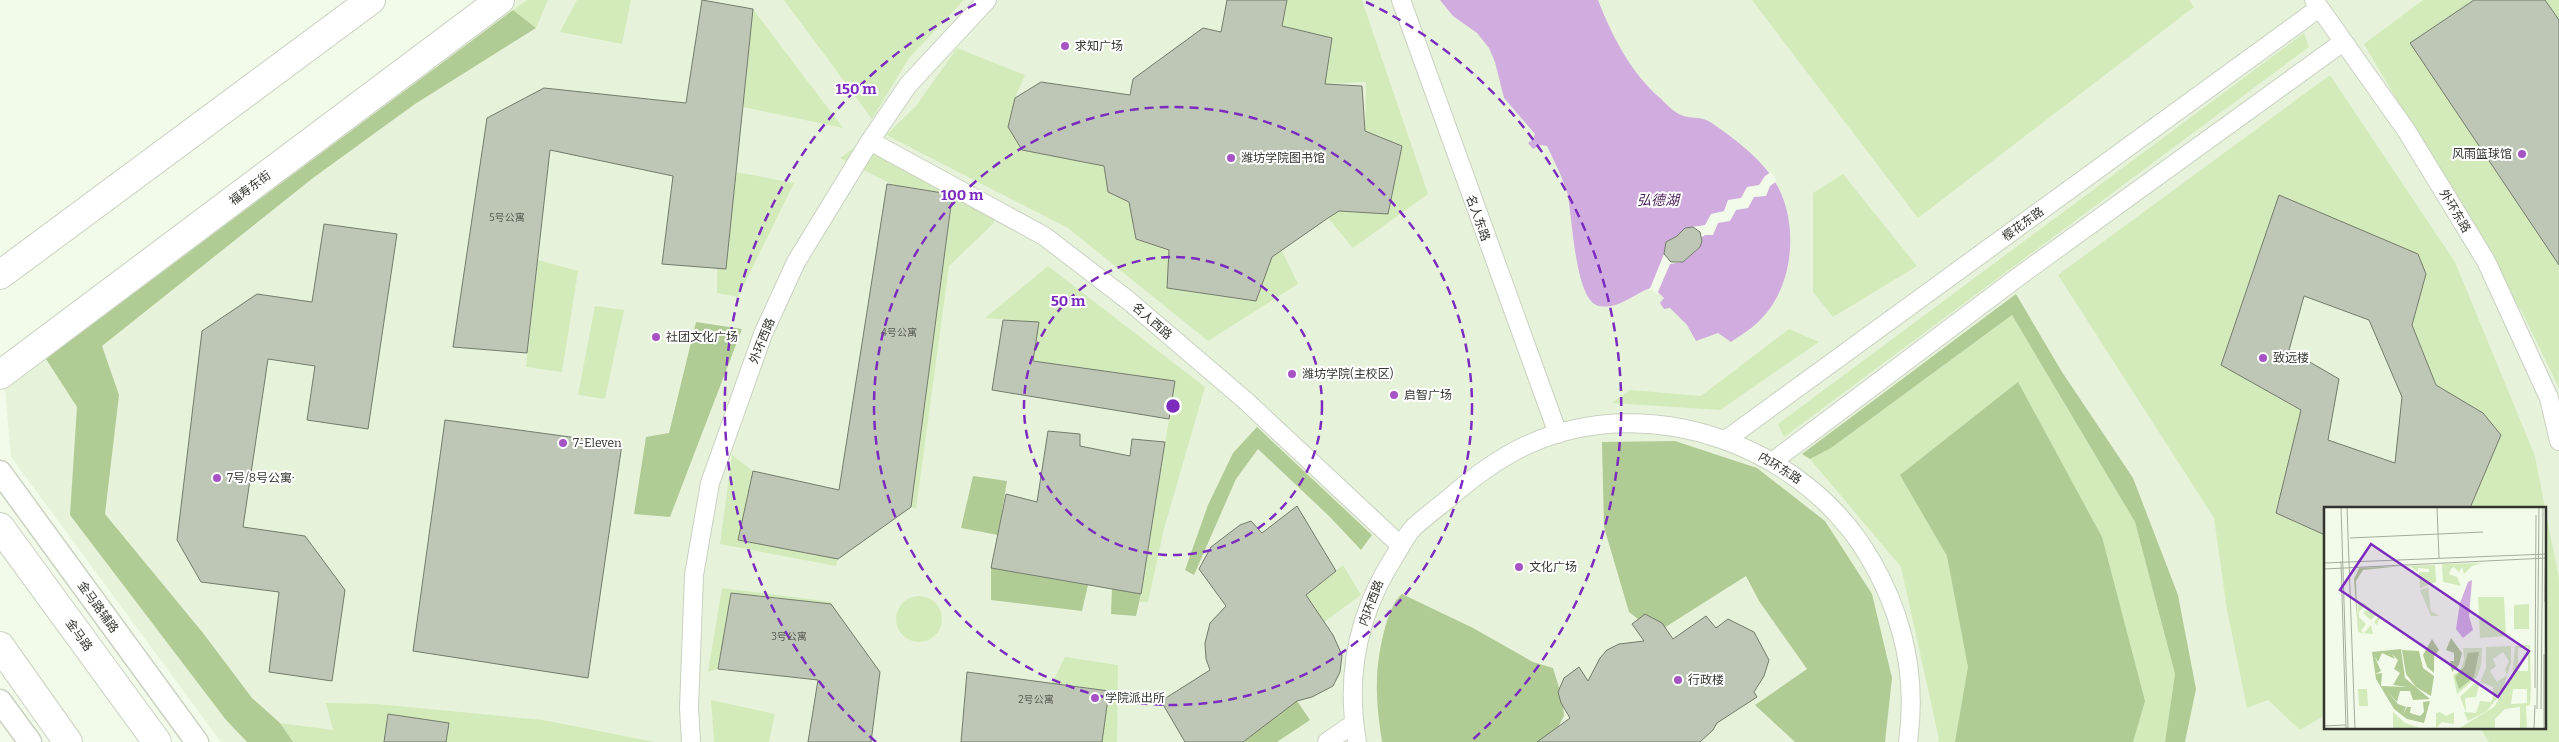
<svg xmlns="http://www.w3.org/2000/svg" width="2559" height="742" viewBox="0 0 2559 742" font-family="Bitter,'Noto Sans SC',serif">
	<rect width="100%" height="100%" fill="#f2fbe9"/>
	<path fill="#e6f3da" fill-rule="evenodd" d="M518,0H2559V742H221L11,457L5,390ZM2325,508H2545V728H2325Z"/>
	<path fill="#d3ebbb" d="M527,0H548L536,28L513,10Z
		M577,0H631L622,44L560,32Z
		M784,0H964L909,58L872,119Z
		M1287,0H1362L1428,194L1353,248L1328,218L1339,211L1388,214L1402,146L1365,131L1366,82L1325,84L1331,38L1282,26Z
		M1752,0H2189L2194,7L1918,218Z
		M2423,0H2474L2410,43L2559,265V388L2524,316L2364,44Z
		M2545,0H2559V20Z
		M753,9L843,128L743,107Z
		M2304,33L2309,47L1784,437L1778,424Z
		M957,48L1025,75L1015,98L1008,127L1022,150L1104,166L1108,192L1129,202L1136,239L1169,250L1167,288L1256,301L1272,257L1282,251L1298,284L1208,341L1068,228L886,135L916,106Z
		M2330,75L2455,262L2535,456L2545,508H2470L2501,435L2483,413L2436,385L2412,325L2426,274L2418,254L2279,196L2221,365L2301,410L2276,513L2325,535V715L2300,730L2268,700L2247,708L2227,610L2214,518L2058,275Z
		M859,144L997,214L993,224L949,266L916,509L911,507L953,194L893,185L840,158Z
		M736,172L794,183L738,297L717,293V268Z
		M1843,174L1917,266L1833,317L1813,292V193Z
		M538,260L578,271L562,372L526,367Z
		M1048,266L1205,387L1164,529L1148,602H1140L1175,381L1033,361L1039,322L985,318Z
		M595,306L624,310L605,399L578,395Z
		M2012,315L2135,522L2175,674L2165,742H1938L1939,739L1901,567L1810,459L1831,448Z
		M1789,329L1819,342L1720,410L1612,403L1630,390L1701,396Z
		M732,455L753,471L738,540L838,559L836,566L720,544Z
		M2545,509L2559,578V742H2489L2480,728H2545Z
		M1343,565L1361,595L1324,622L1306,595Z
		M722,588L832,602L831,604L731,593L718,669L708,672Z
		M896 619a23 23 0 1 1 46 0a23 23 0 1 1-46 0Z
		M1065,657L1118,665L1117,742H1102L1052,683Z
		M711,700L775,714L769,742H714Z
		M326,703L377,704L543,720L655,742H446L449,723L389,714L384,742H293L280,723L333,730Z"/>
	<path fill="#b1cb95" d="M513,10L536,28L415,104L313,178L102,346L119,395L105,514L203,633L252,698L280,723L293,742H247L226,720L70,515L77,407L46,359Z
		M2016,294L2062,372L2133,478L2178,595L2196,689L2185,742H2165L2175,674L2135,522L2012,315L1831,448L1810,459L1802,454Z
		M696,322L742,329L670,517L634,514L646,437L669,433Z
		M2018,382L2102,537L2145,701L2133,742H1955L1968,667L1947,556L1900,475Z
		M1257,427L1372,535L1361,550L1330,517L1258,449L1236,479L1194,575L1185,570L1208,505L1233,453Z
		M1675,441L1757,468L1825,521L1872,594L1892,678L1885,742H1795L1755,705L1807,669L1759,601L1746,576L1656,633L1629,612L1604,527L1602,442Z
		M973,476L1007,481L998,535L961,528Z
		M991,568L1088,585L1082,611L991,600Z
		M1112,589L1141,594L1136,616L1111,614Z
		M1402,594L1473,628L1533,662L1553,668L1562,697L1564,716L1550,742H1382C1379,722 1376,701 1377,680C1377,659 1386,606 1402,594Z
		M1297,701L1310,720L1277,742H1243Z"/>
	<path fill="#d0adde" d="M1440,0H1598C1612,36 1631,73 1660,98C1666,104 1674,112 1681,115C1690,119 1702,116 1710,122C1734,138 1765,161 1778,187C1799,227 1793,287 1761,319C1753,328 1741,335 1731,342L1718,333L1696,341L1687,325L1670,308L1664,309L1660,303L1664,298L1653,287C1636,292 1619,310 1599,306C1574,301 1573,215 1567,192C1562,176 1554,161 1547,146L1540,145L1533,149L1528,143L1533,139L1535,134L1504,98L1495,62L1489,48L1477,33L1453,16Z"/>
	<path fill="#f2fbe9" d="M1771,172L1777,181L1770,186L1766,196L1754,197L1748,208L1736,210L1730,221L1718,223L1713,235H1705L1702,237L1700,247L1690,256L1683,262L1670,264L1657,294L1652,289L1649,291L1664,254L1666,242L1677,236L1685,228L1705,225L1711,214L1724,211L1728,200L1741,198L1747,187L1759,185L1765,176Z"/>
	<path fill="#bec7b6" stroke="#737b6b" fill-rule="evenodd" d="M702,0L753,9L726,269L662,264L673,176L550,150L527,353L453,347L487,118L544,88L686,103Z
		M1227,0H1287L1282,26L1332,38L1325,84L1362,86L1365,131L1402,146L1388,214L1339,211L1328,218L1272,257L1256,301L1167,288L1169,250L1136,239L1129,202L1108,192L1104,166L1022,150L1008,127L1015,98L1041,82L1130,95L1133,79L1203,28L1221,32Z
		M2474,0H2545L2559,20V265L2410,43Z
		M887,184L943,193L952,198L911,507L838,559L738,540L753,471L839,490Z
		M2279,195L2418,254L2426,274L2412,325L2436,385L2483,413L2501,435L2470,508H2325V535L2276,513L2301,410L2221,365ZM2304,296L2369,320L2402,397L2395,463L2328,440L2339,379L2289,350Z
		M324,224L397,234L368,429L307,420L315,366L268,359L243,527L305,536L345,590L332,681L269,672L279,592L201,582L177,540L202,331L257,294L312,302Z
		M1693,227L1700,232L1702,241L1700,247L1683,262H1671L1664,254L1666,242L1677,236L1685,228Z
		M1003,320L1039,322L1033,361L1175,381L1169,419L992,390Z
		M445,420L622,444L588,678L413,651Z
		M1048,431L1080,434V446L1130,456L1132,439L1165,442L1141,594L991,568L1006,494L1037,502Z
		M1297,506L1336,571L1306,595L1333,635L1342,655L1340,672L1333,686L1312,697L1297,701L1243,742H1185L1161,701L1210,670L1206,659L1205,643L1210,623L1226,606L1199,569L1211,547L1240,525L1251,521L1262,533Z
		M731,593L831,604L880,672L871,742H808L818,680L718,669Z
		M1645,614L1662,623L1673,639L1706,616L1716,628L1728,619L1754,632L1769,660L1764,676L1754,692L1757,697L1717,723L1713,730L1700,742H1537L1570,718L1561,703L1558,692L1564,678L1579,667L1588,681L1600,658L1607,650L1619,644L1644,641L1632,624Z
		M967,672L1109,691L1102,742H961Z
		M388,714L449,723L446,742H384Z"/>
	<g fill="none" stroke-linecap="round" stroke-linejoin="round">
		<defs>
			<path id="minor" d="M1401,0L1558,434
				M2314,0L2406,130L2486,261L2549,398L2559,441
				M870,141L1044,236L1129,301L1246,401L1401,546
				M1727,439L2319,8
				M1772,462L2022,274L2343,42
				M691,742L689,708L694,575L710,483L763,334L796,262L870,141L908,85L987,0
				M1327,742L1353,724
				M1357,742C1345,674 1358,612 1396,554C1401,545 1407,534 1414,527C1425,517 1437,508 1448,499C1472,478 1497,459 1527,445C1650,389 1807,446 1872,562C1904,618 1917,678 1908,742"/>
			<path id="tertiary" d="M0,472L197,742
				M0,701L30,742"/>
			<path id="primary" d="M0,275L371,0
				M0,375L500,0
				M0,527L157,742
				M0,646L68,742"/>
		</defs>
		<use href="#minor" stroke="#c9d1c0" stroke-width="20"/>
		<use href="#tertiary" stroke="#c9d1c0" stroke-width="25"/>
		<use href="#primary" stroke="#c9d1c0" stroke-width="30"/>
		<use href="#minor" stroke="#fff" stroke-width="18"/>
		<use href="#tertiary" stroke="#fff" stroke-width="22"/>
		<use href="#primary" stroke="#fff" stroke-width="28"/>
	</g>
	<g fill="none" stroke="#7b2cbf" stroke-width="2.5" stroke-dasharray="9 6">
		<circle cx="1173" cy="406" r="149"/>
		<circle cx="1173" cy="406" r="299"/>
		<path d="M876 742A448 448 0 0 1 980 2M1366 2A448 448 0 0 1 1470 742"/>
	</g>
	<g fill="#a654c3" stroke="#fff" stroke-width="2">
		<circle cx="1065" cy="46" r="5"/>
		<circle cx="2522" cy="154" r="5"/>
		<circle cx="1231" cy="158" r="5"/>
		<circle cx="656" cy="337" r="5"/>
		<circle cx="2263" cy="358" r="5"/>
		<circle cx="1292" cy="374" r="5"/>
		<circle cx="1394" cy="395" r="5"/>
		<circle cx="563" cy="443" r="5"/>
		<circle cx="217" cy="478" r="5"/>
		<circle cx="1519" cy="567" r="5"/>
		<circle cx="1678" cy="680" r="5"/>
		<circle cx="1095" cy="698" r="5"/>
	</g>
	<g text-anchor="middle" dominant-baseline="central" stroke-width="4" stroke-linejoin="round" paint-order="stroke">
		<g font-size="10" fill="#555a50">
			<text x="507" y="218">5号公寓</text>
			<text x="899" y="333">4号公寓</text>
			<text x="789" y="637">3号公寓</text>
			<text x="1036" y="700">2号公寓</text>
		</g>
		<g font-size="12" fill="#32352e" stroke="#fff" text-anchor="start">
			<text x="1075" y="46">求知广场</text>
			<text x="2512" y="154" text-anchor="end">风雨篮球馆</text>
			<text x="1241" y="158">潍坊学院图书馆</text>
			<text x="666" y="337">社团文化广场</text>
			<text x="2273" y="358">致远楼</text>
			<text x="1302" y="374">潍坊学院(主校区)</text>
			<text x="1404" y="395">启智广场</text>
			<text x="573" y="443">7-Eleven</text>
			<text x="227" y="478">7号/8号公寓·</text>
			<text x="1529" y="567">文化广场</text>
			<text x="1688" y="680">行政楼</text>
			<text x="1105" y="698">学院派出所</text>
		</g>
		<g font-size="12" fill="#32352e" stroke="#fff">
			<text transform="translate(250 188) rotate(-37)">福寿东街</text>
			<text transform="translate(2455 211) rotate(59)">外环东路</text>
			<text transform="translate(1478 218) rotate(70)">名人东路</text>
			<text transform="translate(2023 224) rotate(-36)">樱花东路</text>
			<text transform="translate(1152 321) rotate(41)">名人西路</text>
			<text transform="translate(762 341) rotate(-68)">外环西路</text>
			<text transform="translate(1780 468) rotate(32)">内环东路</text>
			<text transform="translate(1371 603) rotate(-69)">内环西路</text>
			<text transform="translate(98 607) rotate(54)">金马路辅路</text>
			<text transform="translate(79 635) rotate(54)">金马路</text>
		</g>
		<g font-size="14" font-style="italic" fill="#502560" stroke="#fff">
			<text x="1658" y="200">弘德湖</text>
		</g>
	</g>
	<g transform="translate(2324 507)">
		<rect width="222" height="222" fill="#f2fbe9"/>
		<path d="M158,56L148,59L140,67L138,60L135,65L130,60L127,62L125,67L133,70L137,79L119,75L118,57ZM111,58L112,75L96,81L95,65H105V62L94,61V65L87,60L78,59ZM104,80L107,104L115,109H107L96,83ZM154,90H180L182,129L156,131ZM34,94L41,97L56,110L53,118L50,115L54,110L52,108L47,113L39,106L44,101L41,98L35,105V110L42,117L37,124L40,126L47,118L49,127L36,126L34,124ZM205,97V122H190V98ZM206,138L207,180L206,198L202,199L203,222L196,221V200L181,202L171,212V222H134L170,200L188,171L191,139ZM204,140V164H194V141ZM189,182H203V196L187,197ZM187,139V156L178,185L163,204L144,214L140,205L152,206L156,194L167,195L169,191V180L156,175L162,161V140ZM179,145L185,154L181,163L183,168L173,175L166,164L172,159L169,152ZM139,141H158L157,158L153,170L133,187L129,168L136,164L140,152ZM151,176L155,178L152,190L141,191L142,205L136,190ZM34,182H43L44,199H35ZM69,205L81,216L99,222H69ZM116,205L122,209L130,205V217L118,215L112,221V206Z" fill="#d3ebbb" fill-rule="evenodd"/>
		<path d="M78,59L39,63L32,74L34,124L30,72L35,61ZM127,131L138,146L135,158L128,165L126,154H130V146L122,143ZM108,132L115,143L110,149V166L103,160L99,148ZM77,142L81,171L106,192L89,193L86,184H76L73,195L62,183L74,197L82,200L79,207L83,200H87L86,206L96,209L100,205L99,195L106,194L100,216L83,212L70,202L52,172L48,145ZM58,146L71,152L68,147L74,153L70,162L76,166L69,178L84,180L57,179L58,166L51,167L57,164L50,148L54,155ZM78,143L95,144L99,161L110,169L107,189L92,180L82,167ZM155,145L150,170L135,182L131,170L140,160L144,146Z" fill="#b1cb95" fill-rule="evenodd"/>
		<path d="M148,73L145,109L149,123L139,131L132,122L136,96L144,75Z" fill="#d0adde"/>
		<path fill="none" stroke="#a5ac9e" stroke-width="1" d="M17,0L24,222M23,0L31,222M113,0L115,51M26,31L159,25M17,54L22,222M0,56L223,47M0,62L223,51M221,95L222,0M211,181L212,8M213,202L215,0M217,202L219,0M0,219L22,218M210,222L211,198M220,222V147"/>
		<path fill="#7b2cbf" fill-opacity="0.15" stroke="#7b2cbf" stroke-width="2.5" d="M47,37L205,144L174,190L16,83Z"/>
		<rect width="222" height="222" fill="none" stroke="#32352e" stroke-width="2.5"/>
	</g>
	<circle cx="1173" cy="406" r="8" fill="#7b2cbf" stroke="#fff" stroke-width="2.5"/>
	<g font-size="15" text-anchor="middle" font-weight="bold" fill="#7b2cbf" stroke="#fff" stroke-width="4" stroke-linejoin="round" paint-order="stroke">
		<text x="856" y="94">150 m</text>
		<text x="962" y="200">100 m</text>
		<text x="1068" y="306">50 m</text>
	</g>
</svg>
